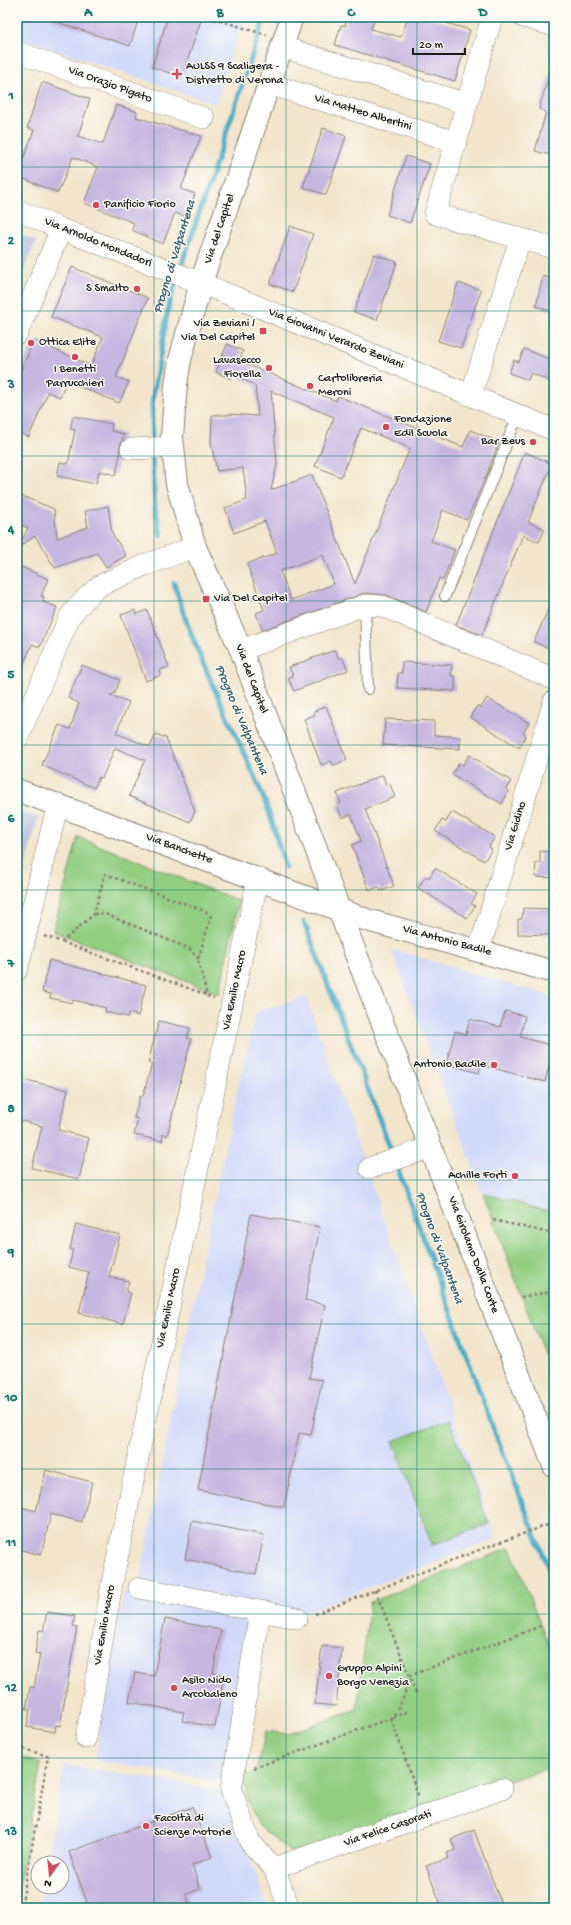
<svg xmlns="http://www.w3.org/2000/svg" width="571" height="1925" viewBox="0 0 571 1925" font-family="'Gochi Hand',sans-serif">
	<rect width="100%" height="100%" fill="#fdfcf7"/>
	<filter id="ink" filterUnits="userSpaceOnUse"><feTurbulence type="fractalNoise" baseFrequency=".025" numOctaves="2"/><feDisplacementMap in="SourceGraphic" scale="8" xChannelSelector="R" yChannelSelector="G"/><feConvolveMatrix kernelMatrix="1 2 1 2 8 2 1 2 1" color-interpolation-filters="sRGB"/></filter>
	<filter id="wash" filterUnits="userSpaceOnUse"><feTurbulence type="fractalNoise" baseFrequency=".012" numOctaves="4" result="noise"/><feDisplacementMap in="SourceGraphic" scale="16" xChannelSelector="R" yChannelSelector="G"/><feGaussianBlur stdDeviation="0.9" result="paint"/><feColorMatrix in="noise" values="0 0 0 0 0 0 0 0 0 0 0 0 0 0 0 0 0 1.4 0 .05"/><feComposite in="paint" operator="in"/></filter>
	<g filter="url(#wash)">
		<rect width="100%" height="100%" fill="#f3e5cc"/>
		<path fill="#d1d9f9" d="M17,17H244L216,104L17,37Z
			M391,949L554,997V1212L482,1192Z
			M306,997L496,1539L308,1611L298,1612L140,1582L193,1303L233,1110L256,1012Z
			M124,1592L253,1617L227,1783L95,1760Z
			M64,1765L224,1790L268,1908H39L43,1887H62V1863H47Z"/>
		<path fill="#bbc3de" d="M17,233L36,241L17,286Z
			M17,812L38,817L17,898Z"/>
		<path fill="#92ce82" stroke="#57754f" d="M78,837L239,901L219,994L53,931Z
			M483,1193L554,1213V1383Z
			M449,1420L489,1524L432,1545L393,1441Z
			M510,1548L554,1658V1766L292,1853L259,1826L248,1802L243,1777L256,1771L266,1731L288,1734L357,1709L370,1602Z
			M17,1756L41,1764L17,1897Z"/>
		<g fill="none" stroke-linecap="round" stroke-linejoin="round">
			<path stroke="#46aac5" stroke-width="5" d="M180,270L265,17
				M152,443V403L169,303L177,280
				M152,453L155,508L161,535
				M174,583C195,658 235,727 264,799C273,821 278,844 285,867
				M304,922L393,1155
				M396,1164L495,1433L554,1582"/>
		</g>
		<g id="blocks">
			<path fill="#c6b6e0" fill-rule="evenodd" d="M51,17H139L130,46L51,20Z
				M168,17H202L182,77L152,67Z
				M347,17H375L371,29L401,37L408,17H426L470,30L455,81L335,45L341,25L345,26Z
				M550,72L554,73V156L535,151L546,112L539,109Z
				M42,82L90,99L78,136L103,144L116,105L137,112L136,117L201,136L181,189L195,194L187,217L175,213L163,244L132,230L134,223L84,203L98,167L73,157L58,193L17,176V158L23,160L34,130L27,128Z
				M323,128L346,136L326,195L303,187Z
				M406,156L430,164L410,223L387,215Z
				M290,226L313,234L293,292L270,284Z
				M374,254L397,262L377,320L354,312Z
				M72,267L148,298L116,377L129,382L119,403L76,385L77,380L68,377L60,397L48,392L29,437L17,432V380L34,340L91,366L103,337L51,317Z
				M543,276L554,279V312L536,306Z
				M458,283L481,290L461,348L438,341Z
				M227,344L243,351L239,361L336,401L338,396L463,447L470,430L499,442L486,476L467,520L443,510L431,541L455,550L443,580L439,578L426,612L386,595L365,593L262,630L256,613L264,610L247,564L277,553L265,521L234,533L225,508L247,500L243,468L217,471L211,444L212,415H228V414L258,416L255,385L233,375L231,379L216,372ZM271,391L334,417L315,466L341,477L361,428L410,448L355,584L312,475L271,490L277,464ZM323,555L334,584L291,600L280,571Z
				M524,349L554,361V383L531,373L528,380L509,373L514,360L519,362Z
				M73,416L112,424L111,431L124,434L119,449L120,454L116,475L99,471L96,484L57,476L60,462L68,464L75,430L70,429Z
				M525,452L552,464L528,522L545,529L539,542L523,535L482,635L456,625Z
				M17,494L54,509L57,538L88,527L85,511L108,506L112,533L126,556L106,567L97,553L55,568L35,536L19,547L28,528L17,523Z
				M17,565L48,579L41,596L44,597L43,602L57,607L40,647L32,644L17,680Z
				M554,595V650L534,642Z
				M135,610L137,614L147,610L169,667L160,670L161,675L146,681L121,615Z
				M335,650L339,659L342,657L348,670L294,691L288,678L293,676L289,667Z
				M402,662L452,665L451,676H455V691L397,688L398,673H402Z
				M82,665L120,680L115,693L110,695L129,702L116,733L150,747L156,734L166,738L195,811L190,822L129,796L145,760L115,748L102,778L99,777L94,788L42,765L59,725L70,729L79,703L68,698Z
				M487,698L529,723L523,733L526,735L519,748L470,717L477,706L481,708Z
				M326,706L347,760L333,765L332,761L321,765L304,719L315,715L313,712Z
				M385,719L434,721V735L460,737V749L383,745Z
				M469,755L511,781L506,789L509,791L502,804L452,774L459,763L463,765Z
				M383,775L386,785L390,784L395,797L365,809L394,886L381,891L379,887L369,890L352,845L361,841L351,814L342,818L337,805L341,803L337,793Z
				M452,812L495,837L489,847L492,849L484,861L435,831L442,820L446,822Z
				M540,851L554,852V878L535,877L536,863H540Z
				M435,868L477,894L471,904L475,906L467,918L418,888L426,876L429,878Z
				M523,908L554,909V935L518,934V919H522Z
				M49,960L146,985L138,1016L129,1013L128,1017L105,1012L106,1008L73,1000L72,1003L50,998L51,994L42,992Z
				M505,1011L525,1016L520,1037L554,1046L545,1082L481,1065L479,1073L446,1064L455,1031L466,1034L470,1019L500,1027Z
				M159,1021L190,1028L187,1038L191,1039L167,1136L163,1134L162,1141L134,1135L138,1119L134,1118L140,1096H143L152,1063H148Z
				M22,1079L68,1090L58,1130L89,1138L79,1179L32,1168L42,1126L17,1120L21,1096L18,1095Z
				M251,1214L320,1227L305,1300L325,1305L309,1378L322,1380L311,1435L299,1433L284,1507L198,1490Z
				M76,1224L120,1235L109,1277L129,1281L126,1292L131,1293L123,1324L79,1313L89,1272L69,1267L73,1250L70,1249Z
				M46,1470L92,1482L82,1522L51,1514L41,1555L17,1549V1506L36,1511Z
				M192,1521L264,1535L256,1574L185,1559Z
				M47,1612L75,1616L73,1626L77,1627L60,1726L56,1725L55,1732L27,1727L30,1710L26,1709L30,1687L34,1688L40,1654L35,1653L39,1630L43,1631Z
				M165,1619L221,1630L213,1673L224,1675L215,1727L182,1721L184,1712L129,1702L135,1673L154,1676Z
				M322,1646L342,1648L336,1706L315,1704Z
				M192,1807L212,1857L192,1865L200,1889L186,1894L191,1908H89L69,1852Z
				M474,1830L501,1903L487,1908H442L426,1866L449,1858L447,1853L455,1850L451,1839Z"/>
		</g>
	</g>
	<g filter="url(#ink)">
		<use href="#blocks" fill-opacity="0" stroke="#888074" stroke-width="1"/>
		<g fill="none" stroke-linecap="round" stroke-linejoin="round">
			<defs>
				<path id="lane" d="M445,596L518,415
					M365,605L368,689"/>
				<path id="street" d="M492,17L435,214L554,248
					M523,17L554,26
					M282,47L467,104
					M17,52L204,118
					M269,84L456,142
					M17,210L61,229L201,283L554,430
					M17,334L61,229
					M471,395L520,239
					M131,449L173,447
					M241,650L365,605L382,606L554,679
					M17,740L70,616L87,597L99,586L145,565L195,547
					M479,950L554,701
					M17,970L58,804
					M370,1168L431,1147
					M139,1588L297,1618
					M260,1612L231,1790L250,1842L274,1868L289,1908
					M86,1738L112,1583L258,878
					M274,1868L502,1789"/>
				<path id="secondary" d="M292,17L201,283L180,360L176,384L172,437L177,484L195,547L241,650L352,944L554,1466
					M17,790L367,920L554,972"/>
			</defs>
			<use href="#lane" stroke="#888074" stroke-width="12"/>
			<use href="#street" stroke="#888074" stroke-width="22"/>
			<use href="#secondary" stroke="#888074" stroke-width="24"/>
			<path stroke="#888074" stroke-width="2.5" stroke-dasharray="3 3" stroke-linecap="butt" d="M208,17L267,35
				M94,914L103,913L190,949L198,959
				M44,936L62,942L94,914L105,874L205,911L211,917L198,959L207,996L214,998
				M62,942L207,995
				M493,1220L554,1234
				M521,1297L554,1291
				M375,1590L416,1693
				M315,1614L484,1548L553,1523L554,1526
				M407,1712L391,1718L419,1798
				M17,1747L48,1756L21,1908
				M254,1768L391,1718C402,1705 406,1693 409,1676L541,1626"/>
			<use href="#lane" stroke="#fff" stroke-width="10"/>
			<use href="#street" stroke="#fff" stroke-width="21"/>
			<use href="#secondary" stroke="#fff" stroke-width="22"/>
		</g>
	</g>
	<path fill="none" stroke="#0f766e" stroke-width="1" stroke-opacity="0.55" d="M154,17V1908M286,17V1908M417,17V1908M17,167H554M17,311H554M17,456H554M17,601H554M17,745H554M17,890H554M17,1035H554M17,1180H554M17,1324H554M17,1469H554M17,1614H554M17,1758H554"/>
	<g fill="#d1495b" stroke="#fdfcf7" stroke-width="1.5">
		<path d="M175 68h4v4h4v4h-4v4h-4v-4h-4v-4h4z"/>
		<circle cx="96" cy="205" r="4"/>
		<circle cx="137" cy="289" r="4"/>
		<rect x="259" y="327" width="8" height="8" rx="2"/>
		<circle cx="31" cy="343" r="4"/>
		<circle cx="75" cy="357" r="4"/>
		<circle cx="269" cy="368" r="4"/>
		<circle cx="310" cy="386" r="4"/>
		<circle cx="386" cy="427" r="4"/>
		<circle cx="533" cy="442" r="4"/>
		<rect x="202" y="595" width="8" height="8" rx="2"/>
		<circle cx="494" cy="1065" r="4"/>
		<circle cx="515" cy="1176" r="4"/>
		<circle cx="329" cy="1676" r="4"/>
		<circle cx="174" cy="1688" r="4"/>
		<circle cx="146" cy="1826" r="4"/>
	</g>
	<g text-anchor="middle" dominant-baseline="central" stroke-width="3" stroke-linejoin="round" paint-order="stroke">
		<g font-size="12" fill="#1c1c1c" stroke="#fdfcf7" text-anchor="start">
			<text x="186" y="67">AULSS 9 Scaligera -<tspan x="186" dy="14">Distretto di Verona</tspan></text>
			<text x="104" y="205">Panificio Fiorio</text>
			<text x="129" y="289" text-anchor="end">S Smalto</text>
			<text x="255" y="324" text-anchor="end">Via Zeviani /<tspan x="255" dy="14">Via Del Capitel</tspan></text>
			<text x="39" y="343">Ottica Elite</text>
			<text x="261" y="361" text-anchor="end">Lavasecco<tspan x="261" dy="14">Fiorella</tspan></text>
			<text x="75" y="370" text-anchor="middle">I Benetti<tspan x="75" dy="14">Parrucchieri</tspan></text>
			<text x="318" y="379">Cartolibreria<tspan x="318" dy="14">Meroni</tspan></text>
			<text x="394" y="420">Fondazione<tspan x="394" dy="14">Edil Scuola</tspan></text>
			<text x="525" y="442" text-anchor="end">Bar Zeus</text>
			<text x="214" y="599">Via Del Capitel</text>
			<text x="486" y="1065" text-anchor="end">Antonio Badile</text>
			<text x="507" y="1176" text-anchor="end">Achille Forti</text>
			<text x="337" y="1669">Gruppo Alpini<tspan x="337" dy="14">Borgo Venezia</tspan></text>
			<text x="182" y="1681">Asilo Nido<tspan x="182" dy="14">Arcobaleno</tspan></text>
			<text x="154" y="1819">Facoltà di<tspan x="154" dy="14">Scienze Motorie</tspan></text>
		</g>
		<g font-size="12" fill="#1c1c1c" stroke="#fdfcf7">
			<text transform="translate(110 85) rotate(20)">Via Orazio Pigato</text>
			<text transform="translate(363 113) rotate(17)">Via Matteo Albertini</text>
			<text transform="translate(220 229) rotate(-71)">Via del Capitel</text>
			<text transform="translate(98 243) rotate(22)">Via Arnoldo Mondadori</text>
			<text transform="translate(336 339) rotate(22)">Via Giovanni Verardo Zeviani</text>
			<text transform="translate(251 679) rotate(69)">Via del Capitel</text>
			<text transform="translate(516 826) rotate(-73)">Via Gidino</text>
			<text transform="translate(179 849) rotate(20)">Via Banchette</text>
			<text transform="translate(447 941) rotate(15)">Via Antonio Badile</text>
			<text transform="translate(235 990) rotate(-78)">Via Emilio Macro</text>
			<text transform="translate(473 1255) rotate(69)">Via Girolamo Dalla Corte</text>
			<text transform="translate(169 1308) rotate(-78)">Via Emilio Macro</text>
			<text transform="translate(105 1625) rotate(-80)">Via Emilio Macro</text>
			<text transform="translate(388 1829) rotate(-19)">Via Felice Casorati</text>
		</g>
		<g font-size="13" font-style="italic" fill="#2f5c68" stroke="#fdfcf7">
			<text transform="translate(175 257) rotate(-73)">Progno di Valpantena</text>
			<text transform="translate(241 720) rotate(67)">Progno di Valpantena</text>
			<text transform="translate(439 1248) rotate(70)">Progno di Valpantena</text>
		</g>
	</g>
	<rect width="571" height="1925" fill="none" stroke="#fdfcf7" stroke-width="44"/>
	<g transform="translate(50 1875) rotate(195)"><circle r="19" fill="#fdfcf7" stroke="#a3a29f"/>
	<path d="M0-3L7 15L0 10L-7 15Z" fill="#d1495b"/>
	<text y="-6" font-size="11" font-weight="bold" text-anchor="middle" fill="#1c1c1c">N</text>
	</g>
	<path d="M413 48v6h52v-6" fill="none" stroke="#1c1c1c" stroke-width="2"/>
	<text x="419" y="48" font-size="12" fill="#1c1c1c" stroke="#fdfcf7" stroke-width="3" paint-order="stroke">20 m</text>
	<rect x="22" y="22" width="527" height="1881" fill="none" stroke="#0f766e" stroke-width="1.5"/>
	<g font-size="13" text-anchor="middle" font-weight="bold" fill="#0f766e">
		<text x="88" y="16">A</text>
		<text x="220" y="16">B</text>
		<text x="351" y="16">C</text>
		<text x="483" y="16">D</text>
		<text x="11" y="99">1</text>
		<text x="11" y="244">2</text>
		<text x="11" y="388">3</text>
		<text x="11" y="533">4</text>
		<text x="11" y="678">5</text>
		<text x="11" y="822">6</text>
		<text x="11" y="967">7</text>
		<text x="11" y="1112">8</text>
		<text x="11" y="1256">9</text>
		<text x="11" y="1401">10</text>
		<text x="11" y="1546">11</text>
		<text x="11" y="1691">12</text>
		<text x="11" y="1835">13</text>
	</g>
</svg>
